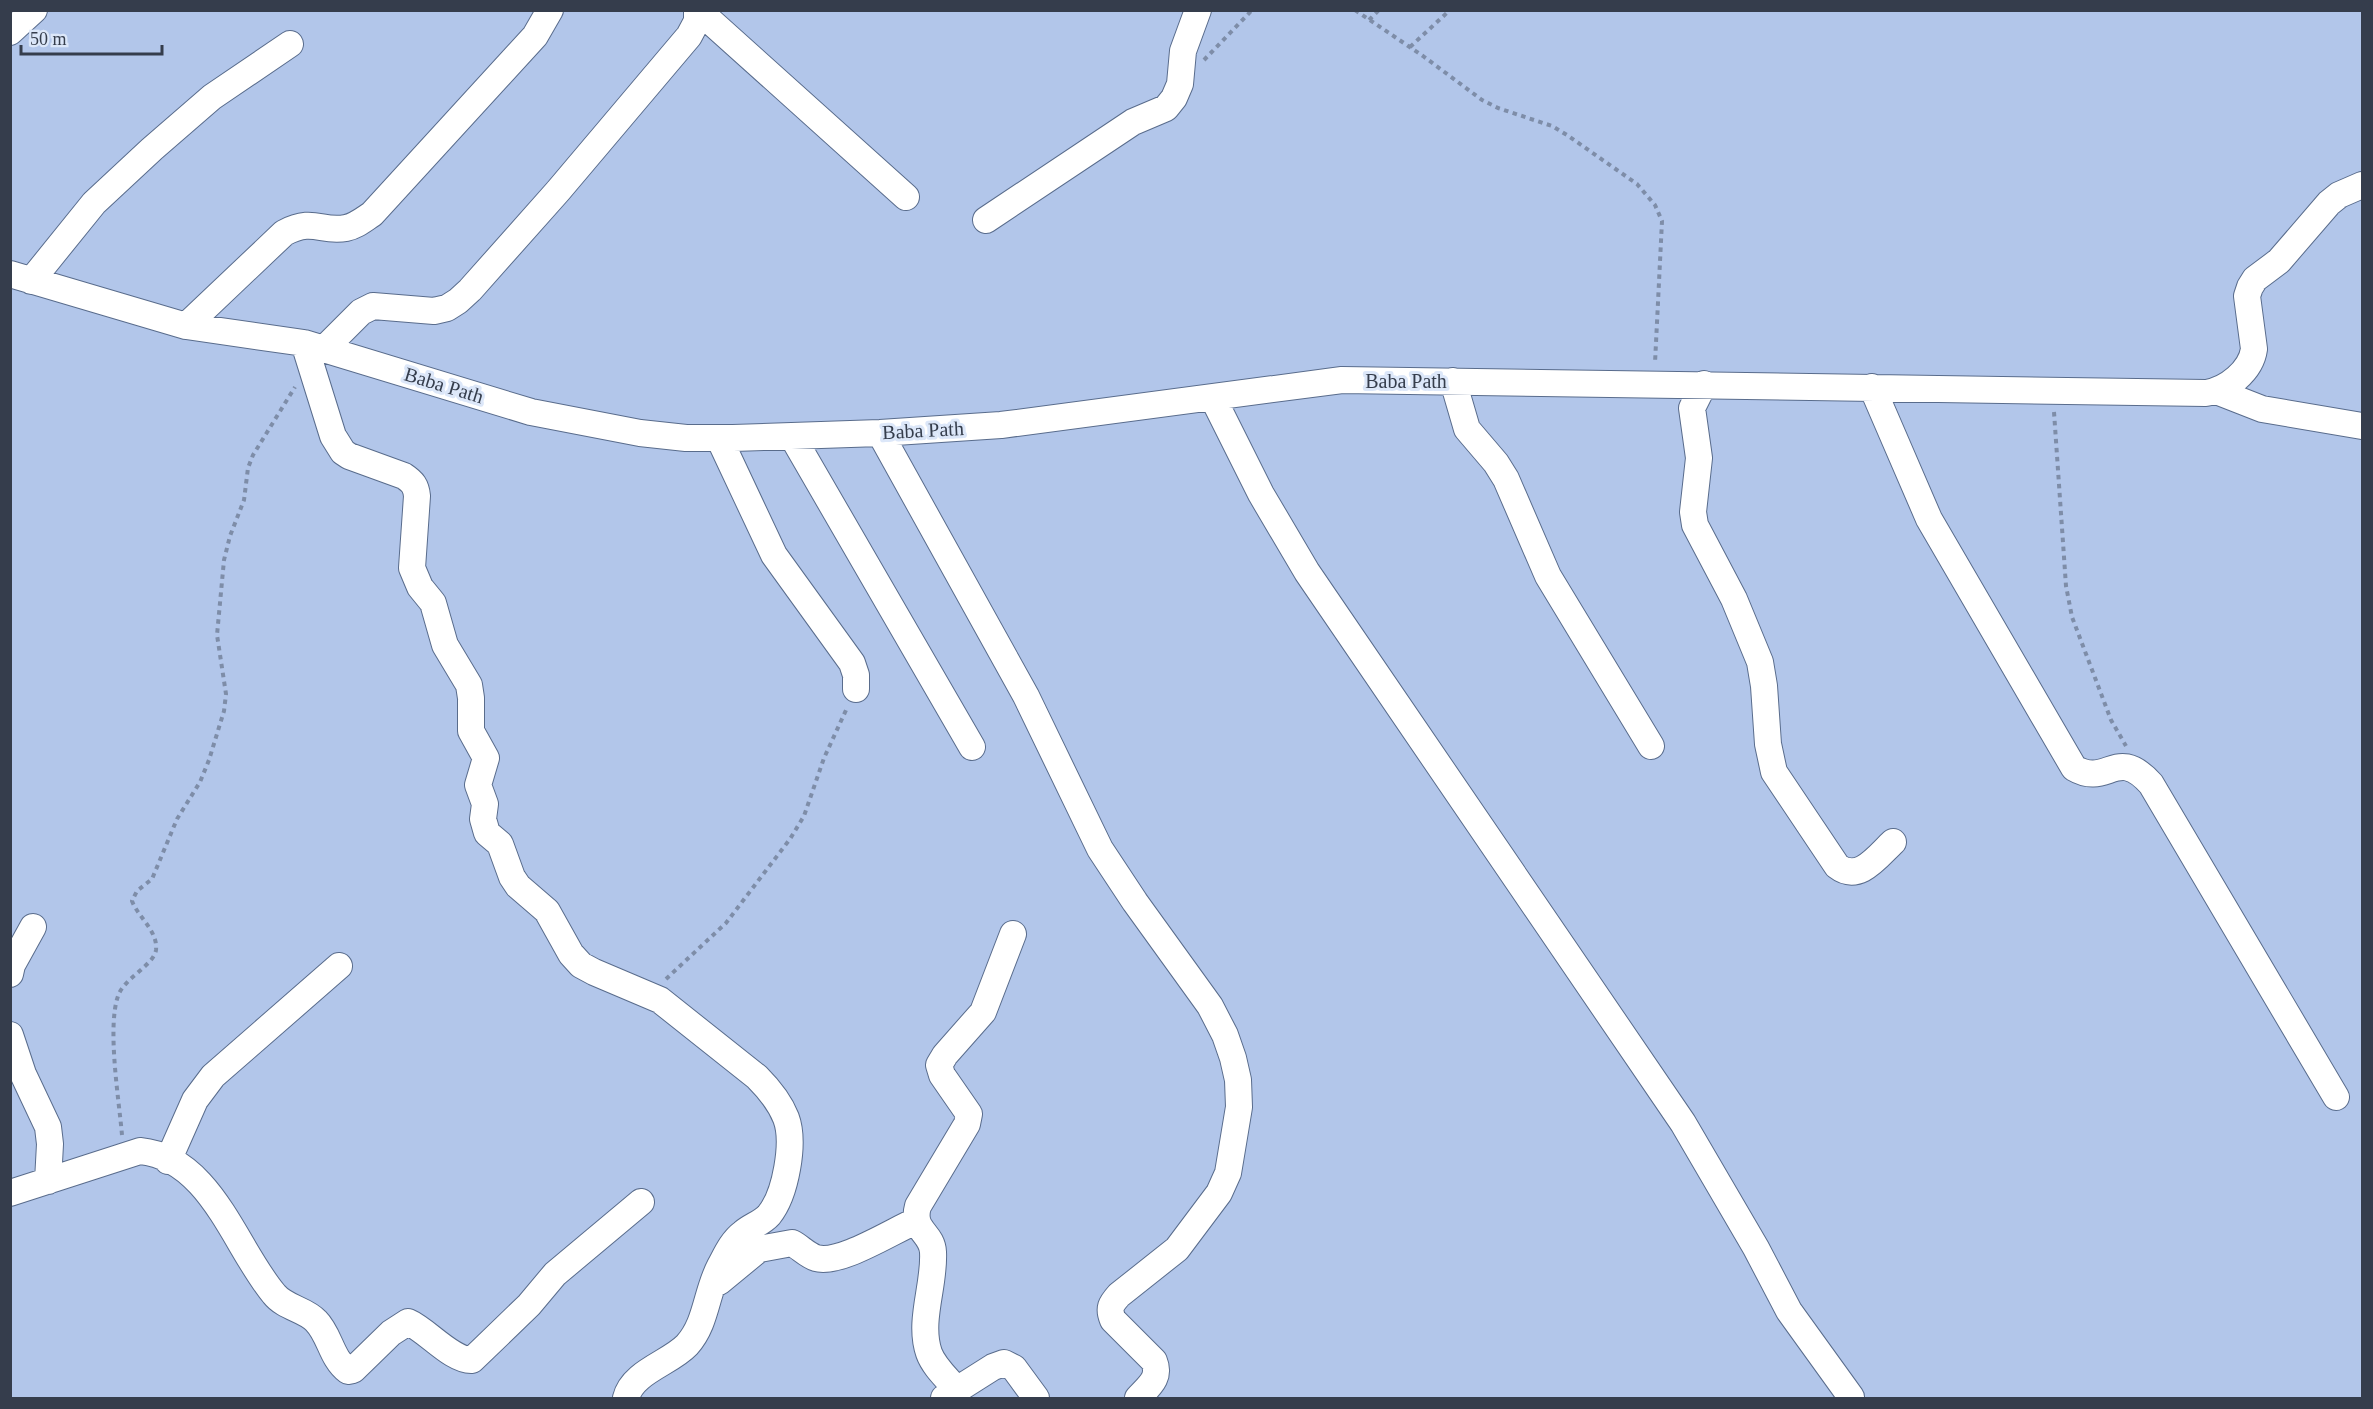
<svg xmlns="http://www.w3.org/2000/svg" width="2373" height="1409" viewBox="0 0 2373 1409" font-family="'Times New Roman',serif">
	<rect width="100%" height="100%" fill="#b2c6ea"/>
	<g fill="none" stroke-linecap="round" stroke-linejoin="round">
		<defs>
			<path id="minor" d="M698,10L906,197
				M10,32L34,10
				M986,220L1133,122L1166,108L1174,98L1180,84L1183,51L1198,10
				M10,274L186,326L304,343L531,412L640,433L686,438H733L880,433L1001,425L1342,380L2206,393C2227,390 2251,371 2254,349L2247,296L2250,287L2255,279L2279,261L2329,203L2339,195L2362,185
				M31,281L94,203L152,149L212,97L290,44
				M186,326L284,233C314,217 321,233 346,228C356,226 363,220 372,214L535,36L550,10
				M304,343L333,436L343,452L349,456L404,476C413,482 416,486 417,496L412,568L420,587L433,603L445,645L469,685L471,698V731L486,758L478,785L485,804L483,819L487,833L500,844L512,877L518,886L547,911L571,954L581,965L594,972L660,1000L757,1077C768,1088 780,1103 786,1118C795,1142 786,1194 769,1215C762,1223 751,1226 743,1233C732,1241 726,1255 720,1266C706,1292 707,1323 687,1345C670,1363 632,1372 626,1398
				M324,349L361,312L373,306L434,311L447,308L458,301L470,290L558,191L689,36L697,21V10
				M1453,381L1467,429L1496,463L1506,479L1548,576L1651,746
				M1704,384L1692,408L1699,458L1693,512L1695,525L1734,599L1760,662L1764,686L1768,744L1774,772L1837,866C1859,883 1877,857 1893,842
				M1872,387L1929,519L2074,768C2108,788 2116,745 2151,784L2336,1097
				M2216,391L2262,409L2362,426
				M1213,398L1261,494L1307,572L1683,1123L1756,1248L1789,1311L1851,1397
				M880,433L1026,696L1100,849L1135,902L1210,1006L1225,1035L1233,1058L1238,1080L1239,1107L1228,1173L1219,1193L1177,1249L1119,1295C1111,1304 1108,1308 1113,1320L1154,1361C1161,1378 1149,1386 1138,1398
				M792,436L972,747
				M719,438L774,555L852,663L856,675V689
				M10,974L12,965L33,927
				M10,1035L23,1074L48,1127L50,1144L48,1181
				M168,1161L195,1100L213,1076L339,966
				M10,1193L140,1151C211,1158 235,1248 274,1294C285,1308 305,1309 316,1321C330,1335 331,1358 348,1371L353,1370L391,1333L408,1322C427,1330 452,1361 472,1360L529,1305L555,1274L641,1202
				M719,1282L759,1249L792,1243C800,1247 807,1255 816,1258C840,1265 892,1231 916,1221
				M957,1390C948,1379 934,1367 929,1353C918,1321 935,1285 933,1252C932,1232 911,1231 918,1206L967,1124L969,1114L942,1075L939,1065L945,1055L983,1012L1013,934
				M944,1398L993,1367L1004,1363L1014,1368L1036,1398"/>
		</defs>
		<use href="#minor" stroke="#596c8c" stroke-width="28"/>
		<path stroke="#7e8da8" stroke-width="4" stroke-dasharray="4.5 4.5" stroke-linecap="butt" d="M1355,10L1423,56L1482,100L1498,108L1552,126L1567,135L1637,184L1655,205L1662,221L1655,363
			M1369,20L1379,10
			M1410,47L1450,10
			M1204,60L1252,10
			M2054,412L2066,586L2072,617L2111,720L2126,746
			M666,979L726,923L790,839L804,816L824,758L847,708
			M122,1135C119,1100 107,1028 118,996C124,978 154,965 156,950C158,931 138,917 132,901L137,891L152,879L177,819L200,782L209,760L224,711L226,694L217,635L224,560L230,536L244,500L248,468L253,455L295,387"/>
		<use href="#minor" stroke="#fff" stroke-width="26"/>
	</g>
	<g text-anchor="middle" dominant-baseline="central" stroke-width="6" stroke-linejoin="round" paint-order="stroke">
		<g font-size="20" fill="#353d4c" stroke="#dce7f9">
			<text x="1406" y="381">Baba Path</text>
			<text transform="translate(444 385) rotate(17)">Baba Path</text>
			<text transform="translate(923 430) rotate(-3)">Baba Path</text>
		</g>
	</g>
	<rect width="2373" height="1409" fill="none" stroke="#353d4c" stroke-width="24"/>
	<path d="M21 45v9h141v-9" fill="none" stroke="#353d4c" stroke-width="3"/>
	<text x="30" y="45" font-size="18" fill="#353d4c" stroke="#dce7f9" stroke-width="4.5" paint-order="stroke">50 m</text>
</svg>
